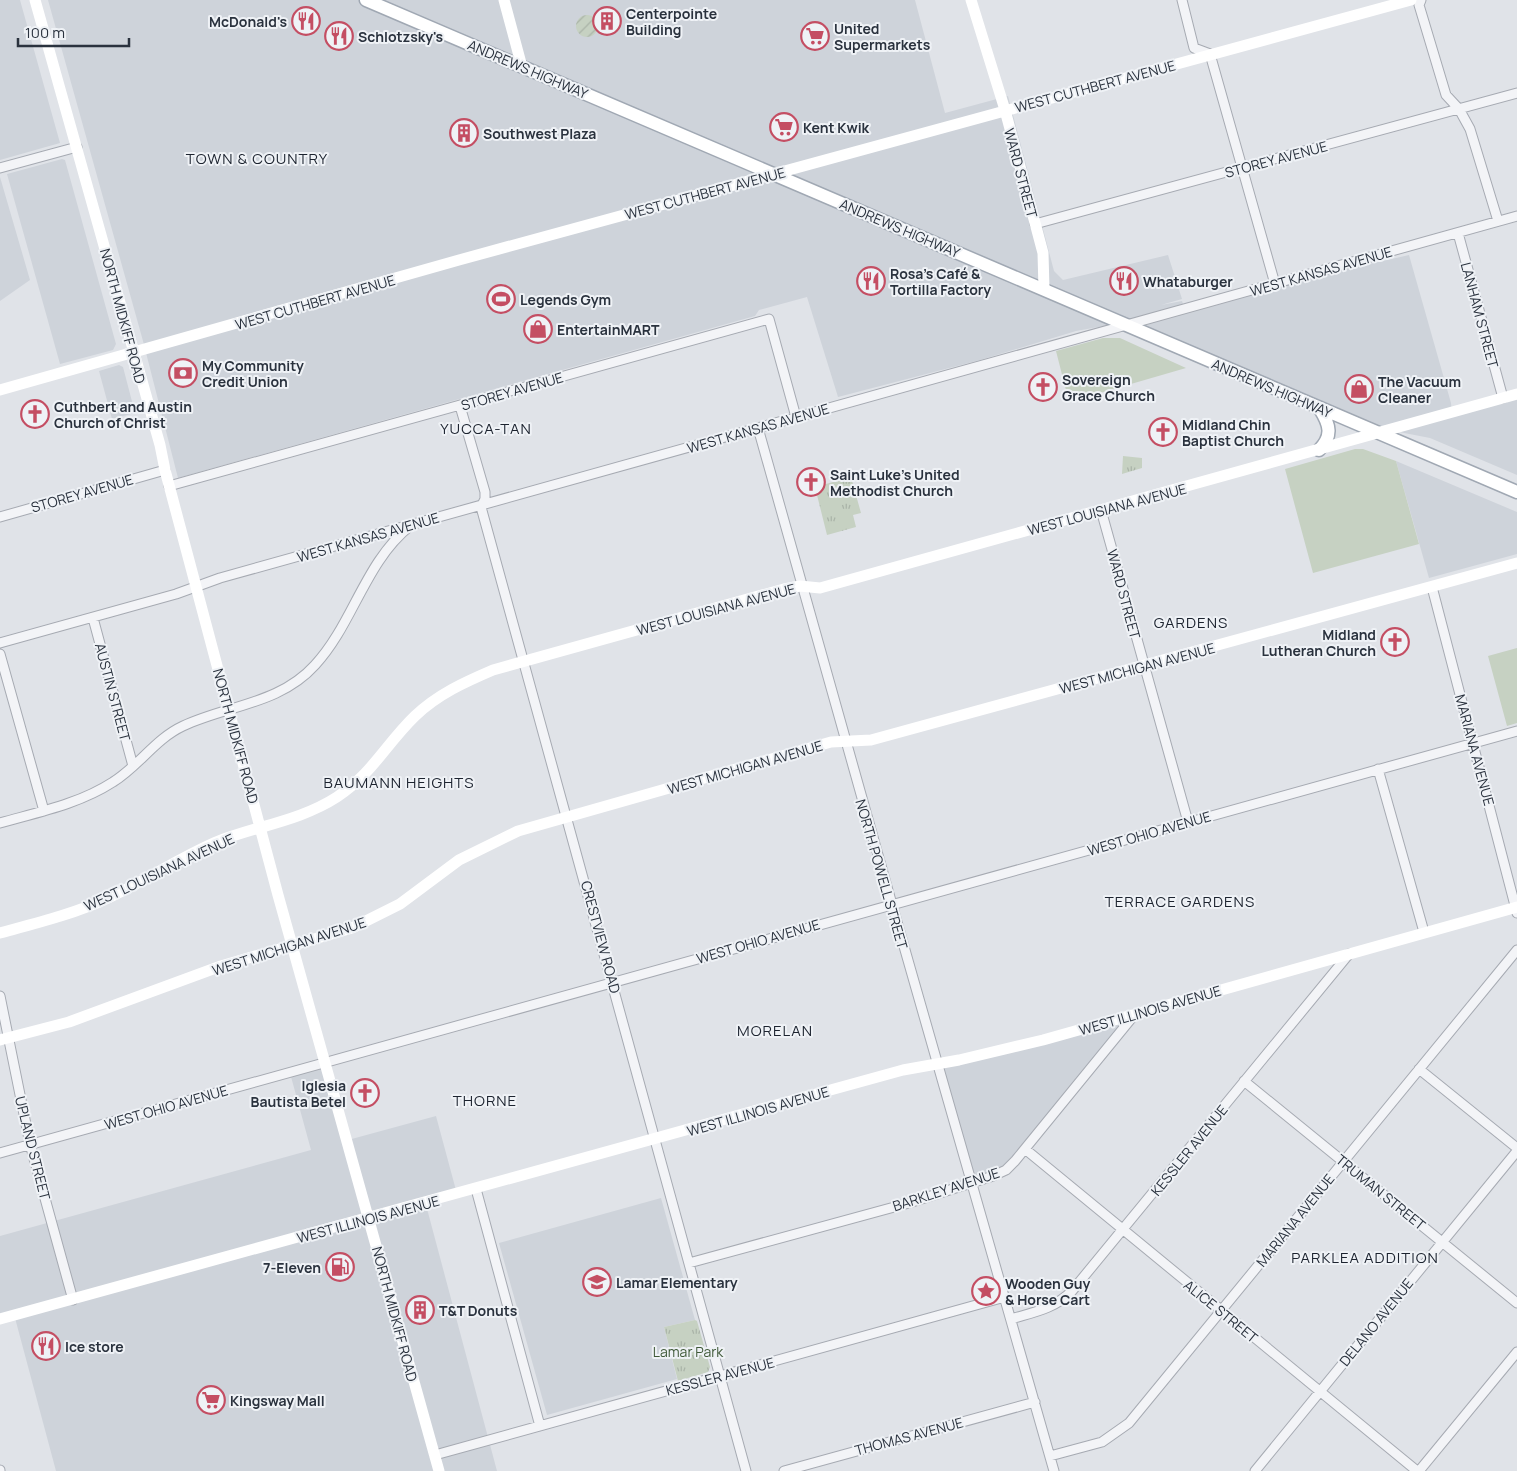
<svg xmlns="http://www.w3.org/2000/svg" width="1517" height="1471" viewBox="0 0 1517 1471" font-family="Manrope,sans-serif">
	<defs>
		<pattern id="park-tufts" width="24" height="20" patternUnits="userSpaceOnUse" patternTransform="scale(1.25)"><rect width="24" height="20" fill="#c6d1c2"/><path d="M3 7l-1-3M5 7V3M7 7l1-3M15 17l-1-3M17 17v-4M19 17l1-3" fill="none" stroke="#aab4a8"/></pattern>
		<pattern id="garden-furrows" width="10" height="10" patternUnits="userSpaceOnUse" patternTransform="scale(1.25)"><rect width="10" height="10" fill="#c6d1c2"/><path d="M-1 1l2-2M0 10L10 0M9 11l2-2" fill="none" stroke="#aab4a8"/></pattern>
	</defs>
	<rect width="100%" height="100%" fill="#e0e3e8"/>
	<path fill="#ced3da" d="M0,0H20L60,143L0,160Z
		M48,0H915L945,113L1008,96L1054,271L1063,280L1168,255L1182,299L1161,305L1182,301L1184,307L1409,255L1451,403L1452,415L1517,396V475L1430,438L1394,431L1132,321L1076,331L980,360L838,397L807,297L759,310L755,316L178,478L143,341Z
		M62,159L65,160L116,344L113,350L60,364L7,174Z
		M0,177L30,280L0,301Z
		M119,365L123,367L135,413L112,419L99,371Z
		M1396,461L1517,512V554L1429,578Z
		M1129,1021L1006,1172L972,1181L935,1063Z
		M327,1062L348,1140L436,1116L457,1194L426,1205L497,1471H56L15,1318L0,1321V1236L311,1150L290,1073Z
		M661,1198L695,1320L664,1327L677,1379L547,1415L499,1243Z"/>
	<path fill="#c6d1c2" d="M1103,338H1120L1186,368L1069,402L1056,351Z
		M1355,449H1363L1396,461L1419,544L1313,573L1285,469Z
		M1517,648V723L1507,726L1488,656Z"/>
	<path fill="url(#park-tufts)" d="M1123,456L1142,458V468L1122,474Z
		M851,477L861,513L853,515L856,527L827,535L815,487Z
		M695,1320L697,1321L710,1367L708,1372L678,1381L664,1327Z"/>
	<path fill="url(#garden-furrows)" d="M576 26a11 11 0 1 1 22 0a11 11 0 1 1-22 0Z"/>
	<g fill="none" stroke-linecap="round" stroke-linejoin="round">
		<defs>
			<path id="street" d="M1182,0L1194,48L1210,54L1275,284
				M1421,0L1419,5L1446,95L1459,109L1470,129L1498,221
				M0,168L77,147
				M1035,224L1517,93
				M1458,233L1503,398
				M460,406L485,492V499L481,507L746,1471
				M758,428C855,776 954,1124 1054,1471
				M169,486L769,319L796,417
				M1101,510L1188,822
				M0,517L165,470
				M1432,587L1517,913
				M93,618L133,766
				M0,643L176,594L220,578L1517,216
				M0,654L44,811
				M1378,769L1424,932
				M0,823C39,812 79,804 113,782C139,766 155,739 183,726C228,705 280,704 315,665C353,624 365,562 410,526
				M0,996L30,1144L73,1300
				M1419,1069L1517,1148
				M1244,1081L1517,1303
				M1025,1149L1417,1471
				M0,1153L1517,731
				M476,1189L540,1426
				M689,1263L909,1203L993,1176L1006,1170L1015,1161L1135,1014
				M1011,1319C1034,1312 1054,1309 1072,1291L1349,954
				M435,1455L1005,1297
				M1050,1456L1102,1442L1129,1423L1517,950
				M0,1470V1471
				M784,1471L1035,1402
				M1255,1471L1517,1151
				M1419,1471L1517,1352"/>
			<path id="primary" d="M366,0L1517,492
				M1319,450C1333,436 1330,425 1320,409"/>
		</defs>
		<use href="#street" stroke="#a6aab2" stroke-width="11"/>
		<use href="#primary" stroke="#a0a8b3" stroke-width="15"/>
		<use href="#street" stroke="#f3f4f7" stroke-width="9"/>
		<path stroke="#fff" stroke-width="11" d="M35,0L160,445L165,470L278,895L439,1471
			M504,0L522,67
			M971,0L1005,110L1043,253L1044,289
			M0,390L459,260L1411,0
			M0,933C37,923 74,914 108,898C145,881 179,858 216,842C256,826 300,821 337,797C373,773 386,744 415,716C438,694 465,682 493,670L784,589L800,586L820,588L1517,394
			M0,1040L69,1022L221,966L352,928L400,904L459,860L518,831L831,742L871,740L1517,563
			M0,1319L903,1070L959,1060L1043,1040L1517,907"/>
		<use href="#primary" stroke="#fff" stroke-width="12"/>
	</g>
	<defs>
		<symbol id="restaurant-ring" viewBox="-11 -11 22 22"><circle r="9.5" fill="#eff2f6" stroke="#c44e63" stroke-width="1.5"/><path d="M-5-6h1v4h1v-4h1v4h1v-4h1v5L-1.5 .5V6h-2V.5L-5-1ZM5-6V6H3V1.5H1.5Q1.5-4 5-6Z" fill="#c44e63"/></symbol>
		<symbol id="building-ring" viewBox="-11 -11 22 22"><circle r="9.5" fill="#eff2f6" stroke="#c44e63" stroke-width="1.5"/><path d="M-4-6H4V6H1V3H-1V6H-4ZM-2.5-4.3h1.7v1.8h-1.7ZM.8-4.3h1.7v1.8H.8ZM-2.5-1h1.7V.8h-1.7ZM.8-1h1.7V.8H.8Z" fill="#c44e63"/></symbol>
		<symbol id="supermarket-ring" viewBox="-11 -11 22 22"><circle r="9.5" fill="#eff2f6" stroke="#c44e63" stroke-width="1.5"/><path d="M-6-5.5h2.5l.6 2H6L4.5 2H-2.5L-4.4-4H-6ZM-1.5 3.2a1.3 1.3 0 1 0 .1 0ZM3 3.2a1.3 1.3 0 1 0 .1 0Z" fill="#c44e63"/></symbol>
		<symbol id="stadium-ring" viewBox="-11 -11 22 22"><circle r="9.5" fill="#eff2f6" stroke="#c44e63" stroke-width="1.5"/><path d="M0-5a6.5 5 0 1 0 0 10a6.5 5 0 1 0 0-10ZM-3.5-1.8h7v3.6h-7Z" fill="#c44e63"/></symbol>
		<symbol id="shop-ring" viewBox="-11 -11 22 22"><circle r="9.5" fill="#eff2f6" stroke="#c44e63" stroke-width="1.5"/><path d="M-5-2.5h2.3a2.7 3.5 0 0 1 5.4 0H5L5.5 6h-11ZM-1.5-2.5h3a1.5 2.3 0 0 0-3 0Z" fill="#c44e63"/></symbol>
		<symbol id="bank-ring" viewBox="-11 -11 22 22"><circle r="9.5" fill="#eff2f6" stroke="#c44e63" stroke-width="1.5"/><path d="M-6-4H6V4H-6ZM0-2.3a2.3 2.3 0 1 0 0 4.6a2.3 2.3 0 1 0 0-4.6Z" fill="#c44e63"/></symbol>
		<symbol id="church-ring" viewBox="-11 -11 22 22"><circle r="9.5" fill="#eff2f6" stroke="#c44e63" stroke-width="1.5"/><path d="M-1.2-6h2.4v3.5h3.3v2.4h-3.3V6h-2.4V-.1h-3.3v-2.4h3.3Z" fill="#c44e63"/></symbol>
		<symbol id="fuel-ring" viewBox="-11 -11 22 22"><circle r="9.5" fill="#eff2f6" stroke="#c44e63" stroke-width="1.5"/><path d="M-5.5-6h7V0h2V4h1.3V-2.5L3-4.5l.8-.8L6-3V5H2.5V1h-1V6h-7ZM-4.2-4.7v3.2H.2V-4.7Z" fill="#c44e63"/></symbol>
		<symbol id="school-ring" viewBox="-11 -11 22 22"><circle r="9.5" fill="#eff2f6" stroke="#c44e63" stroke-width="1.5"/><path d="M0-5L7-2L0 1L-7-2ZM-4 1L0 2.5L4 1V4Q0 6-4 4Z" fill="#c44e63"/></symbol>
		<symbol id="sight-ring" viewBox="-11 -11 22 22"><circle r="9.5" fill="#eff2f6" stroke="#c44e63" stroke-width="1.5"/><path d="M0-6L1.8-2.2L6-1.7L2.9 1.2L3.7 5.4L0 3.3L-3.7 5.4L-2.9 1.2L-6-1.7L-1.8-2.2Z" fill="#c44e63"/></symbol>
	</defs>
	<g fill-rule="evenodd">
		<use href="#restaurant-ring" x="290" y="5" width="32" height="32"/>
		<use href="#building-ring" x="591" y="5" width="32" height="32"/>
		<use href="#restaurant-ring" x="323" y="20" width="32" height="32"/>
		<use href="#supermarket-ring" x="799" y="20" width="32" height="32"/>
		<use href="#supermarket-ring" x="768" y="111" width="32" height="32"/>
		<use href="#building-ring" x="448" y="117" width="32" height="32"/>
		<use href="#restaurant-ring" x="855" y="265" width="32" height="32"/>
		<use href="#restaurant-ring" x="1108" y="265" width="32" height="32"/>
		<use href="#stadium-ring" x="485" y="283" width="32" height="32"/>
		<use href="#shop-ring" x="522" y="313" width="32" height="32"/>
		<use href="#bank-ring" x="167" y="357" width="32" height="32"/>
		<use href="#church-ring" x="1027" y="371" width="32" height="32"/>
		<use href="#shop-ring" x="1343" y="373" width="32" height="32"/>
		<use href="#church-ring" x="19" y="398" width="32" height="32"/>
		<use href="#church-ring" x="1147" y="416" width="32" height="32"/>
		<use href="#church-ring" x="795" y="466" width="32" height="32"/>
		<use href="#church-ring" x="1379" y="626" width="32" height="32"/>
		<use href="#church-ring" x="349" y="1077" width="32" height="32"/>
		<use href="#fuel-ring" x="324" y="1251" width="32" height="32"/>
		<use href="#school-ring" x="581" y="1266" width="32" height="32"/>
		<use href="#sight-ring" x="970" y="1275" width="32" height="32"/>
		<use href="#building-ring" x="404" y="1294" width="32" height="32"/>
		<use href="#restaurant-ring" x="30" y="1330" width="32" height="32"/>
		<use href="#supermarket-ring" x="195" y="1384" width="32" height="32"/>
	</g>
	<g text-anchor="middle" dominant-baseline="central" stroke-width="4" stroke-linejoin="round" paint-order="stroke">
		<g font-size="14" font-weight="bold" fill="#2a323e" stroke="#eff2f6" text-anchor="start">
			<text x="626" y="13">Centerpointe<tspan x="626" dy="16">Building</tspan></text>
			<text x="287" y="21" text-anchor="end">McDonald's</text>
			<text x="834" y="28">United<tspan x="834" dy="16">Supermarkets</tspan></text>
			<text x="358" y="36">Schlotzsky's</text>
			<text x="803" y="127">Kent Kwik</text>
			<text x="483" y="133">Southwest Plaza</text>
			<text x="890" y="273">Rosa's Café &amp;<tspan x="890" dy="16">Tortilla Factory</tspan></text>
			<text x="1143" y="281">Whataburger</text>
			<text x="520" y="299">Legends Gym</text>
			<text x="557" y="329">EntertainMART</text>
			<text x="202" y="365">My Community<tspan x="202" dy="16">Credit Union</tspan></text>
			<text x="1062" y="379">Sovereign<tspan x="1062" dy="16">Grace Church</tspan></text>
			<text x="1378" y="381">The Vacuum<tspan x="1378" dy="16">Cleaner</tspan></text>
			<text x="54" y="406">Cuthbert and Austin<tspan x="54" dy="16">Church of Christ</tspan></text>
			<text x="1182" y="424">Midland Chin<tspan x="1182" dy="16">Baptist Church</tspan></text>
			<text x="830" y="474">Saint Luke's United<tspan x="830" dy="16">Methodist Church</tspan></text>
			<text x="1376" y="634" text-anchor="end">Midland<tspan x="1376" dy="16">Lutheran Church</tspan></text>
			<text x="346" y="1085" text-anchor="end">Iglesia<tspan x="346" dy="16">Bautista Betel</tspan></text>
			<text x="321" y="1267" text-anchor="end">7-Eleven</text>
			<text x="616" y="1282">Lamar Elementary</text>
			<text x="1005" y="1283">Wooden Guy<tspan x="1005" dy="16">&amp; Horse Cart</tspan></text>
			<text x="439" y="1310">T&amp;T Donuts</text>
			<text x="65" y="1346">Ice store</text>
			<text x="230" y="1400">Kingsway Mall</text>
		</g>
		<g font-size="14" fill="#2a323e" stroke="#eff2f6">
			<text transform="translate(528 69) rotate(23)">ANDREWS HIGHWAY</text>
			<text transform="translate(1095 86) rotate(-15)">WEST CUTHBERT AVENUE</text>
			<text transform="translate(1276 159) rotate(-15)">STOREY AVENUE</text>
			<text transform="translate(1021 173) rotate(75)">WARD STREET</text>
			<text transform="translate(705 193) rotate(-15)">WEST CUTHBERT AVENUE</text>
			<text transform="translate(900 228) rotate(23)">ANDREWS HIGHWAY</text>
			<text transform="translate(1321 271) rotate(-16)">WEST KANSAS AVENUE</text>
			<text transform="translate(315 302) rotate(-16)">WEST CUTHBERT AVENUE</text>
			<text transform="translate(1480 315) rotate(75)">LANHAM STREET</text>
			<text transform="translate(123 316) rotate(75)">NORTH MIDKIFF ROAD</text>
			<text transform="translate(1272 388) rotate(23)">ANDREWS HIGHWAY</text>
			<text transform="translate(512 391) rotate(-16)">STOREY AVENUE</text>
			<text transform="translate(758 428) rotate(-16)">WEST KANSAS AVENUE</text>
			<text transform="translate(82 493) rotate(-16)">STOREY AVENUE</text>
			<text transform="translate(1107 509) rotate(-15)">WEST LOUISIANA AVENUE</text>
			<text transform="translate(368 537) rotate(-16)">WEST KANSAS AVENUE</text>
			<text transform="translate(1124 594) rotate(75)">WARD STREET</text>
			<text transform="translate(716 609) rotate(-15)">WEST LOUISIANA AVENUE</text>
			<text transform="translate(1137 668) rotate(-15)">WEST MICHIGAN AVENUE</text>
			<text transform="translate(113 692) rotate(75)">AUSTIN STREET</text>
			<text transform="translate(236 736) rotate(75)">NORTH MIDKIFF ROAD</text>
			<text transform="translate(1475 750) rotate(75)">MARIANA AVENUE</text>
			<text transform="translate(745 767) rotate(-16)">WEST MICHIGAN AVENUE</text>
			<text transform="translate(1149 833) rotate(-16)">WEST OHIO AVENUE</text>
			<text transform="translate(159 872) rotate(-25)">WEST LOUISIANA AVENUE</text>
			<text transform="translate(882 874) rotate(74)">NORTH POWELL STREET</text>
			<text transform="translate(601 937) rotate(75)">CRESTVIEW ROAD</text>
			<text transform="translate(758 941) rotate(-16)">WEST OHIO AVENUE</text>
			<text transform="translate(289 946) rotate(-18)">WEST MICHIGAN AVENUE</text>
			<text transform="translate(1150 1010) rotate(-16)">WEST ILLINOIS AVENUE</text>
			<text transform="translate(166 1107) rotate(-16)">WEST OHIO AVENUE</text>
			<text transform="translate(758 1111) rotate(-16)">WEST ILLINOIS AVENUE</text>
			<text transform="translate(33 1148) rotate(76)">UPLAND STREET</text>
			<text transform="translate(1189 1150) rotate(-51)">KESSLER AVENUE</text>
			<text transform="translate(946 1189) rotate(-18)">BARKLEY AVENUE</text>
			<text transform="translate(1381 1192) rotate(39)">TRUMAN STREET</text>
			<text transform="translate(368 1219) rotate(-15)">WEST ILLINOIS AVENUE</text>
			<text transform="translate(1295 1220) rotate(-51)">MARIANA AVENUE</text>
			<text transform="translate(1221 1311) rotate(39)">ALICE STREET</text>
			<text transform="translate(395 1314) rotate(75)">NORTH MIDKIFF ROAD</text>
			<text transform="translate(1376 1322) rotate(-51)">DELANO AVENUE</text>
			<text transform="translate(720 1376) rotate(-15)">KESSLER AVENUE</text>
			<text transform="translate(909 1436) rotate(-15)">THOMAS AVENUE</text>
		</g>
		<g font-size="14" fill="#3f5938" stroke="#eff2f6">
			<text x="688" y="1351">Lamar Park</text>
		</g>
		<g font-size="15" letter-spacing="1" fill="#1c232f" stroke="#eff2f6">
			<text x="257" y="158">TOWN &amp; COUNTRY</text>
			<text x="486" y="428">YUCCA-TAN</text>
			<text x="1191" y="622">GARDENS</text>
			<text x="399" y="782">BAUMANN HEIGHTS</text>
			<text x="1180" y="901">TERRACE GARDENS</text>
			<text x="775" y="1030">MORELAN</text>
			<text x="485" y="1100">THORNE</text>
			<text x="1365" y="1257">PARKLEA ADDITION</text>
		</g>
	</g>
	<path d="M18 38v8h111v-8" fill="none" stroke="#2a323e" stroke-width="2.5"/>
	<text x="25" y="38" font-size="15" fill="#2a323e" stroke="#eff2f6" stroke-width="4" paint-order="stroke">100 m</text>
</svg>
